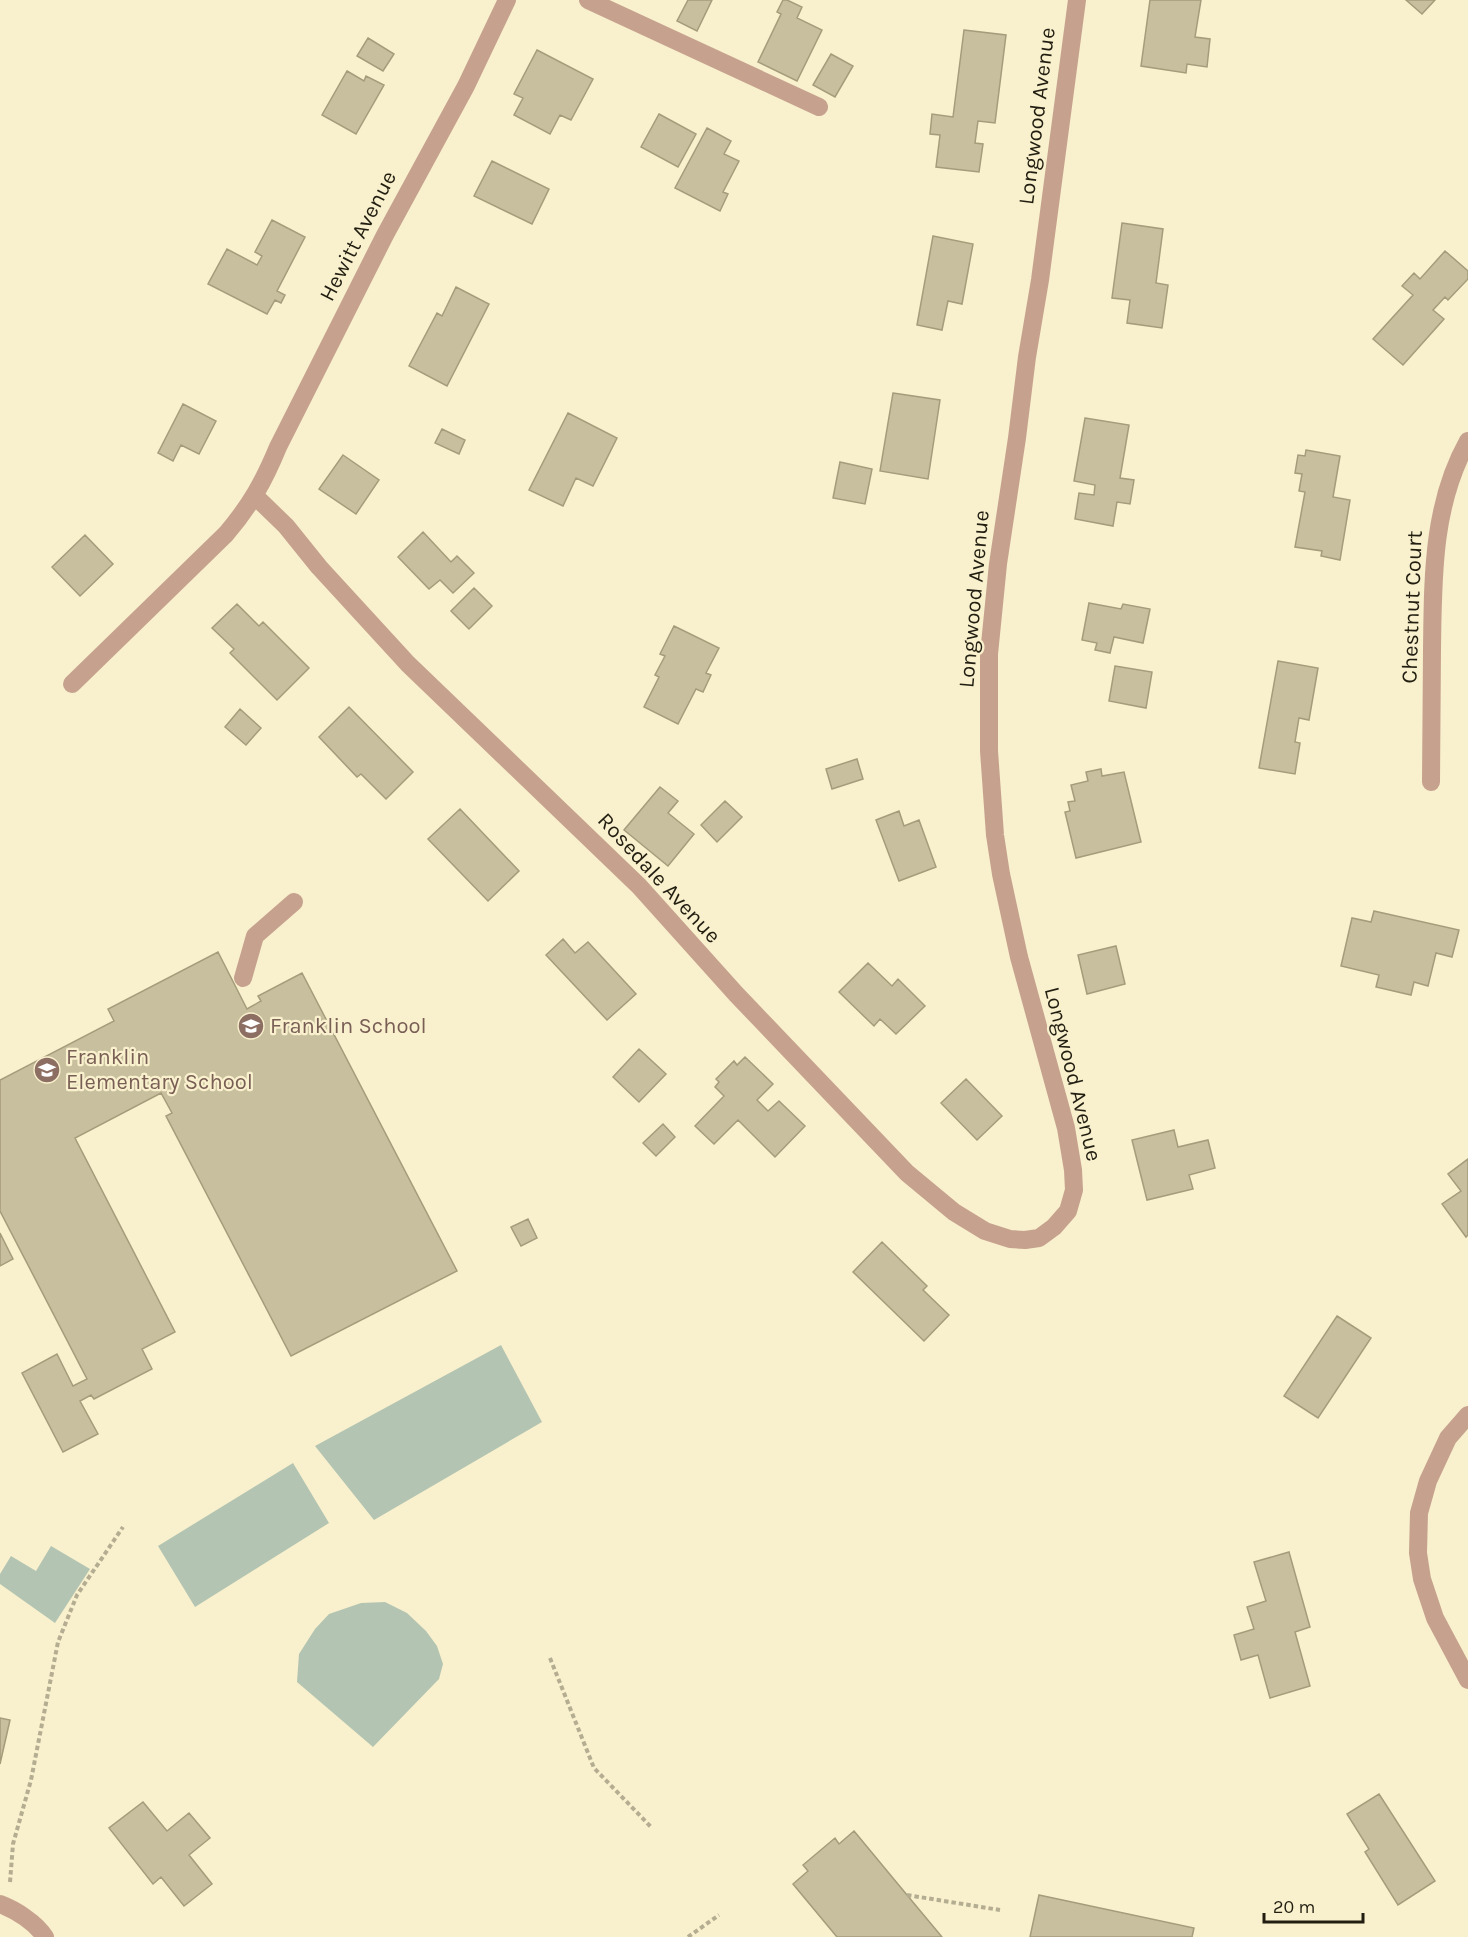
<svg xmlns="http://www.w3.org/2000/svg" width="1468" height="1937" viewBox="0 0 1468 1937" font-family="Karla,sans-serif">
	<rect width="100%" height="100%" fill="#f9f0cd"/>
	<path fill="#b3c5b2" d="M501,1345L542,1422L374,1520L315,1446Z
		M293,1463L329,1523L195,1607L158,1546Z
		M51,1546L90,1569L55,1623L0,1584V1574L11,1556L36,1571Z
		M385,1602L407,1613L426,1631L437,1646L443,1664L439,1679L373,1747L297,1682L299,1654L315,1629L329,1614L361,1603Z"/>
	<path fill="#c8bf9e" stroke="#a59c7c" stroke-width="1.5" d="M688,0H712L697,31L677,21Z
		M783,0H787L802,7L797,18L822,30L797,81L758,62L781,14L777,12Z
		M1150,0H1201L1195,37L1210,39L1207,67L1187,64L1186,73L1141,66Z
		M1406,0H1435L1422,14Z
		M964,30L1006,35L995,123L978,121L975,143L983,144L979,172L936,167L940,135L930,134L932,114L953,117Z
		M368,38L394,54L383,71L357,56Z
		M537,50L593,79L571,120L560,115L550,134L514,115L523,98L514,94Z
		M831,54L853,66L835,97L813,85Z
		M347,71L364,81L366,76L384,85L356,134L322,115Z
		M659,114L696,134L678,167L641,147Z
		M707,128L731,141L724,154L739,161L723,192L728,194L720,211L675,188Z
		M492,161L549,189L532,224L474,196Z
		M272,220L305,237L277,291L285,295L281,303L275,300L267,314L208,284L227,249L257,265L262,256L255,252Z
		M1122,223L1163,229L1156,283L1168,285L1162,328L1127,323L1130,300L1112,298Z
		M933,236L973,244L962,304L948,301L942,330L917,325Z
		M1445,251L1468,271V279L1448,300L1445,297L1433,310L1444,319L1403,365L1373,339L1413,295L1402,286L1414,273L1420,279Z
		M456,287L489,304L447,386L409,366L437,313L442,316Z
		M893,393L940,400L928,479L880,471Z
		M183,404L216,421L199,454L181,445L173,461L158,453Z
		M568,413L617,438L593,486L576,478L563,506L529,490Z
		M1085,418L1129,425L1120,478L1134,480L1130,504L1117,502L1113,526L1075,519L1079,493L1094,495L1095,485L1074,481Z
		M442,429L465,440L459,454L435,443Z
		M1306,450L1340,456L1333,497L1350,500L1340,560L1321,556L1322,551L1295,547L1305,492L1299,491L1302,474L1295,473L1298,455L1305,456Z
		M343,455L379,480L356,514L319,489Z
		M840,462L872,469L865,504L833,498Z
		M423,532L451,562L457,556L474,573L453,593L440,580L429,589L398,557Z
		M85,535L113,564L80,596L52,567Z
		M474,588L492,606L469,629L451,611Z
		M1089,603L1121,609L1123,604L1150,609L1143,643L1114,637L1110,653L1095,650L1097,643L1082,640Z
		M237,604L259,626L263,622L309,668L277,700L230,653L234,649L212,628Z
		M674,626L719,648L706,673L711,675L703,692L696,689L678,724L644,707L659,677L655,675L665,656L660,654Z
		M1278,661L1318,668L1309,720L1299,718L1295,742L1300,743L1295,774L1259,768Z
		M1115,666L1152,672L1146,708L1109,701Z
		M349,707L413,772L386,799L361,774L357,777L319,737Z
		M240,709L261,728L246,745L225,727Z
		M857,759L863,779L832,789L826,769Z
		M1101,769L1102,776L1124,772L1141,842L1076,858L1065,812L1070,811L1068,802L1075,801L1071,785L1088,781L1086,772Z
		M660,787L678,801L668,813L694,834L668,866L624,830Z
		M725,801L742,817L717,842L701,825Z
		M460,809L519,871L488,901L428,839Z
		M899,811L904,826L919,820L936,867L899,881L876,820Z
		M1374,911L1459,930L1452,957L1436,953L1428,986L1414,982L1411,995L1376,987L1379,975L1341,966L1352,918L1371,922Z
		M563,939L575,953L588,942L636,994L607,1020L546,955Z
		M1116,946L1125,984L1087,994L1078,955Z
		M218,952L247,1009L261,1001L258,996L302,973L457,1271L291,1356L166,1116L172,1113L161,1093L75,1138L175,1332L142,1349L152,1369L94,1399L91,1395L80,1401L98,1434L63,1452L22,1373L57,1354L73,1386L87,1379L0,1211V1080L114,1021L108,1009Z
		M868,963L892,986L898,979L925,1006L896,1034L880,1019L874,1026L839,992Z
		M639,1049L666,1074L639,1102L613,1077Z
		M745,1057L773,1084L757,1100L768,1111L779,1101L805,1126L775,1157L738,1120L714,1144L695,1126L724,1096L715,1087L719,1082L716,1079L734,1061L737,1065Z
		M966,1079L1002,1116L977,1140L941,1103Z
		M663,1124L675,1137L656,1156L643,1143Z
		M1174,1130L1178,1147L1208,1140L1215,1168L1189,1175L1193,1189L1147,1200L1132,1140Z
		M1468,1159V1235L1466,1237L1442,1204L1461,1191L1448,1174Z
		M528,1219L537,1238L521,1246L511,1227Z
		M0,1233L13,1259L0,1266Z
		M882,1242L927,1286L923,1290L949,1315L924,1341L853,1272Z
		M1337,1316L1371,1338L1318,1418L1284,1396Z
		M1289,1552L1310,1627L1295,1632L1310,1686L1270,1698L1258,1655L1241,1660L1234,1635L1254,1629L1247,1607L1266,1601L1254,1562Z
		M0,1718L10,1720L0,1764Z
		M1379,1794L1435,1881L1398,1905L1365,1852L1369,1849L1347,1814Z
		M143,1802L167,1831L189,1813L210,1838L189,1855L212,1884L184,1906L161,1877L153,1884L109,1828Z
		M854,1831L907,1895L942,1937H837L793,1884L808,1871L803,1865L835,1838L839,1844Z
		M1039,1895L1194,1928L1192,1937H1030Z"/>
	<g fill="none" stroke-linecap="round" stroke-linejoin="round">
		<path stroke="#b4ad91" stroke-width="4" stroke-dasharray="4.5 3" stroke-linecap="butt" d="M550,1658L594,1768L652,1828
			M10,1882L13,1844L31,1780L58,1642L77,1595L123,1527
			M907,1895L1000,1910
			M688,1937L719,1915"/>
		<path stroke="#c6a28e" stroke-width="18" d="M588,0L819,107
			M255,496L286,526L319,567L408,664L639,886L736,994L907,1173L954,1212L985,1231L1010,1239L1025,1240L1039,1238L1054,1227L1068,1211L1074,1190L1073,1170L1066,1128L1019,957L1001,874L995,835L989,751V654L998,564L1017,438L1027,357L1040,280L1077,0
			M72,684L226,534C250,506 264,481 278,447L385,235L466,86L507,0
			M1431,782C1431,738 1432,693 1432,649C1433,578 1432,505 1468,441
			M243,978L255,936L294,902
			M1468,1415L1448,1438L1428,1481L1419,1513L1418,1553L1422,1579L1435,1618L1468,1680
			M0,1904C16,1910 36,1923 45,1937"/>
	</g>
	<defs>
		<symbol id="school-disc" viewBox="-11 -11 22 22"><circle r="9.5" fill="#8d6e63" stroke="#f9f0cd"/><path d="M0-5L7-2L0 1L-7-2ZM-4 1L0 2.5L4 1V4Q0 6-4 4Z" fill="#fff"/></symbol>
	</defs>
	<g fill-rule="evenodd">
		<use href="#school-disc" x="236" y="1011" width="30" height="30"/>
		<use href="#school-disc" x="32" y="1055" width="30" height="30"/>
	</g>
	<g text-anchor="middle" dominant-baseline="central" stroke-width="4.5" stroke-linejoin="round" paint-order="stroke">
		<g font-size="22" fill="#211e11" stroke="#f9f0cd">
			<text transform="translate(1037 116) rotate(-83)">Longwood Avenue</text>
			<text transform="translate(358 236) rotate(-63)">Hewitt Avenue</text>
			<text transform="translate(974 599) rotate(-85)">Longwood Avenue</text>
			<text transform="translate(1412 607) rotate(-88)">Chestnut Court</text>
			<text transform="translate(659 878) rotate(47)">Rosedale Avenue</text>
			<text transform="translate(1073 1074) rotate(76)">Longwood Avenue</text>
		</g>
		<g font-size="22" fill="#785e54" stroke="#f9f0cd" text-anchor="start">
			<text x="270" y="1026">Franklin School</text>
			<text x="66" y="1057">Franklin<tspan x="66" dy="25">Elementary School</tspan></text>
		</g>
	</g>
	<path d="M1264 1913v9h99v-9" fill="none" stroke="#211e11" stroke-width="3"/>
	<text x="1273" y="1913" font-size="18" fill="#211e11" stroke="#f9f0cd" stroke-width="4.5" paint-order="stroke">20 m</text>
</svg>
